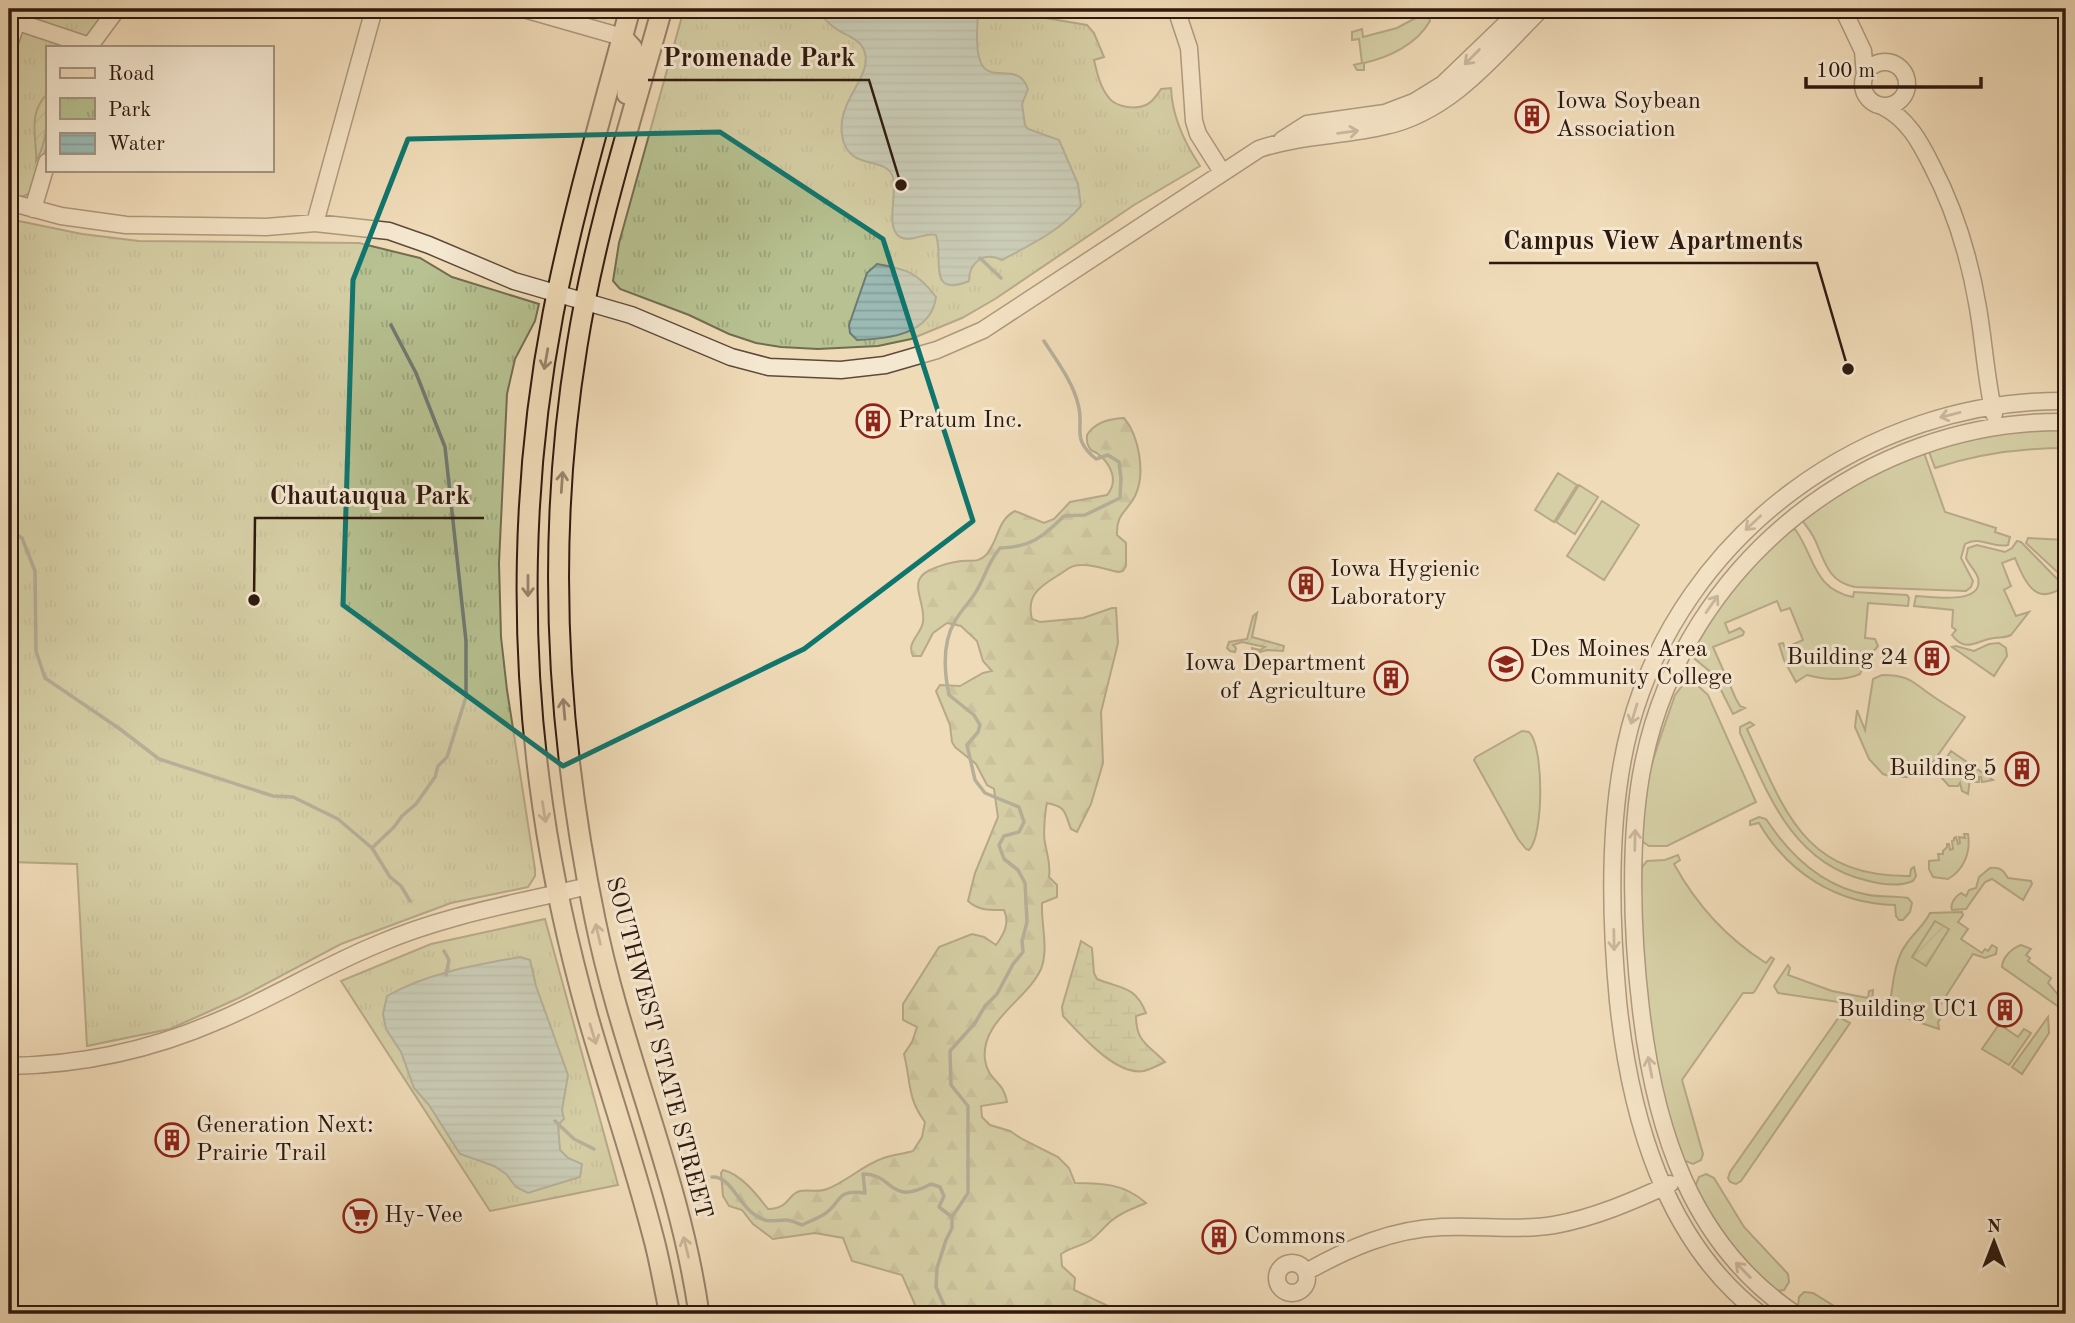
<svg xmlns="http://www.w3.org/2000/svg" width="2075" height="1323" viewBox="0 0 2075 1323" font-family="'Old Standard TT',serif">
	<defs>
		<pattern id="forest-firs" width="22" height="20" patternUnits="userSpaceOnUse" patternTransform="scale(1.75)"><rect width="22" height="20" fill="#b7c191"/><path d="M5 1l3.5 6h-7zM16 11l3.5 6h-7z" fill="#9ea57c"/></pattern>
		<pattern id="wetland-marsh" width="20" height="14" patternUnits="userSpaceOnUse" patternTransform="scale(1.75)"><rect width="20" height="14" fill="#b7c191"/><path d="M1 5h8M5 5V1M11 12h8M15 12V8" fill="none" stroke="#9ea57c"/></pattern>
		<pattern id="park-tufts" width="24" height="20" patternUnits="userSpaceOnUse" patternTransform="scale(1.75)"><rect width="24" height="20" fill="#b7c191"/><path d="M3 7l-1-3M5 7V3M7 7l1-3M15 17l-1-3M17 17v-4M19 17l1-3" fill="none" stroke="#9ea57c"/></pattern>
		<pattern id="garden-furrows" width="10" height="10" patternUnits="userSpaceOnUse" patternTransform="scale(1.75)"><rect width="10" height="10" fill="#b7c191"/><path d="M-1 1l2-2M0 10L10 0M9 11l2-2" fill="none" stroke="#9ea57c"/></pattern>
		<pattern id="water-rules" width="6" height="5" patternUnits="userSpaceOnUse" patternTransform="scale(1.75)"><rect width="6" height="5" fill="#9bbab4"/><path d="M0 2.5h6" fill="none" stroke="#869f9a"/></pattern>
	</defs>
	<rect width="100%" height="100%" fill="#f0dbb8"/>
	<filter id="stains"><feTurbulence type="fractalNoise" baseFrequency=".00286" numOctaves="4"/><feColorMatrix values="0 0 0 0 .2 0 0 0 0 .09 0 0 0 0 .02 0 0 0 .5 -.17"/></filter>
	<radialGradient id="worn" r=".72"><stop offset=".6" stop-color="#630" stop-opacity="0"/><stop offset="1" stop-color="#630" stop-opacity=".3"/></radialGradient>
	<path fill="#b7c191" stroke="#726d50" stroke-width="2" d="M1423,14L1429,17L1430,21C1417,44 1390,57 1364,63V70H1357L1354,65L1362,63L1359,39L1352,40V32L1362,29L1363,37L1397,28Z
		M2066,428V448C2021,448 1978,454 1935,468L1928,449L1984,434Z
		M1923,450L1945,512L1996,528L1995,532L2010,537L2008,545C1993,549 1980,535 1965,544L1961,558L1973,581L1971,587L1966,591L1855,587C1829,582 1825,563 1816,542C1812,533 1806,525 1800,518L1839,490Z
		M1558,473L1577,485L1554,522L1535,510Z
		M1579,485L1598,497L1575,534L1556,522Z
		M1602,501L1639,525L1604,580L1567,556Z
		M1795,529C1815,557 1813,589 1853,597L1854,592L1907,595L1909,598L1908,606L1868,603L1865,638L1875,639L1878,646L1866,660L1860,674C1844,681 1825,680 1807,675L1796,682L1784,660L1779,644L1783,643L1785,648L1803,640L1790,608L1781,611L1777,601L1725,623L1729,633L1740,628L1744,632L1743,635L1713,647L1736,699L1740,706L1745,708L1733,714L1713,674L1690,655L1728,590L1787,532Z
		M2028,538L2066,540V580L2026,543Z
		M2017,541L2021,542L2064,586C2036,608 2024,581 2015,558L2002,563L2011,586L2004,590L2016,616L2029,612L2011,635C2005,638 2001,637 1994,638C1977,640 1966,654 1952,635L1956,630L1952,627L1953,610L1914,606L1916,596C1931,596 1984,606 1978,578C1976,571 1969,565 1966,558L1968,548L1977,545L2005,552L2012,548Z
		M1999,643L2006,648L2007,656L1994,676L1952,647L1956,646L1974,651L1989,644Z
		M1882,675C1913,675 1913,684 1937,699C1946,705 1956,711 1965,717L1926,772L1916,777H1893L1883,774L1869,759L1855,727L1857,710L1865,730L1873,679Z
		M1685,682L1696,684L1708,695L1756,802L1667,846H1649L1643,842C1635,798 1661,737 1675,695Z
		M1750,722L1754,725L1747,729C1785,812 1804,877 1910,876L1911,869L1914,867L1916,876L1913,881C1899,887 1879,884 1865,880C1792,862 1768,794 1740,733V727Z
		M1522,731L1529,732C1544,746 1544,836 1529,850L1526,849L1518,839L1474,760L1476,757Z
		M1951,751L1993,780L1982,782L1981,777H1979V782H1976L1970,779L1968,794L1962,791L1960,783L1958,786H1949L1941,777L1940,768Z
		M1759,817L1766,819C1791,857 1823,887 1869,895C1882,897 1895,896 1908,898L1912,903L1910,912L1903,920H1899L1896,916L1895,905C1837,904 1788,873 1759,823L1750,825V821Z
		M1964,834H1968C1971,852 1964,870 1948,879L1933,877L1929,869V861L1939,860L1938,854H1943V851L1947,847V844H1949L1950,850L1953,849L1952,841L1954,840V838L1956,837L1958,844L1960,843L1959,837L1965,838Z
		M1678,855L1680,860L1674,864C1696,904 1728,939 1766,963L1771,957L1774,959L1755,991L1753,993H1743L1682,1080L1703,1154L1701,1160L1693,1164L1683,1160C1651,1073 1634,959 1642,867L1647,861L1665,860Z
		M1990,868C2001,867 2003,870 2008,878L2031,881L2032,884L2023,900L1992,879L1985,882L1966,909L1952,910C1950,905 1954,897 1961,893L1966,896L1969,890L1976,888L1979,877Z
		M1962,912L1963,915L1958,922L1968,929L1961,939L1982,953L1985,949L1988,951L1992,945L1997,948L1996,954L1985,958L1973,954L1935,1013L1941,1018L1938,1022L1939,1029L1888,1012C1893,993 1892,971 1901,953C1908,937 1923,928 1930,913Z
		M2021,945L2031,949L2026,955L2030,958L2028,961L2051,978L2048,983L2066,1004V1012L2002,967C2002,958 2012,948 2021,945Z
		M1788,965L1790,968L1788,975L1832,991L1868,998L1869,991L1873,990L1872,1004L1865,1006L1778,993L1774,986Z
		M1839,1017L1850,1023L1741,1181L1736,1184L1730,1182L1728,1178L1730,1172Z
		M2048,1017L2049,1033L2022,1074L2012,1067Z
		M1998,1026H2002L2018,1037L2024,1029L2031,1033L2009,1065L1982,1049Z
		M1706,1174L1714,1178L1744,1227L1788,1274L1789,1282L1784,1290L1778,1291C1739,1263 1718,1228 1695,1187L1699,1177Z
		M1804,1292L1813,1293L1847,1314H1807L1798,1306L1799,1297Z"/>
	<path fill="url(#forest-firs)" stroke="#726d50" stroke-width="2" d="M1124,418C1139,436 1146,474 1135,496C1126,513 1116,514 1117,535L1126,543V566L1123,571L1119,572C1107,570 1093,564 1081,565C1070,565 1066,571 1057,576C1039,587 1026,596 1032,619L1040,622L1083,618L1112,608H1116L1118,643L1101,712L1103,763L1091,804L1077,832L1071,829C1064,812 1067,807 1047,803C1045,811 1043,835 1045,843C1047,855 1051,863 1049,877L1057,885V897L1042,903C1041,925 1049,949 1041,969C1027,1000 980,1021 985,1060C988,1081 1004,1081 1007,1102L981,1106L982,1117L990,1125L1010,1131L1022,1139L1058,1157L1069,1168L1075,1183C1103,1183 1125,1184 1146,1203C1134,1208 1121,1212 1111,1221C1104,1227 1099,1234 1091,1240C1082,1246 1071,1247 1061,1254L1062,1266L1075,1278L1074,1290L1125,1314H919L902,1275L852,1261L843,1238L815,1233L773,1239L753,1224L742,1210L729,1206L723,1196L721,1173L723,1170C741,1174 757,1195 768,1209C791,1208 787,1194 800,1191C809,1189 818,1193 827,1189C846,1182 862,1166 881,1159C891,1155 903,1154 913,1151L922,1137L925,1122C907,1098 911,1082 904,1054L912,1042L917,1027L903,1020V1004L939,947L972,934L984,937L996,945C1004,934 1010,923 1004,910C990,910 979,911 968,901L975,873L998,817L994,789L987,785L976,764L955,747L952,742L950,725L936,691L940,685L960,686L983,673L992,671L983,661L977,641L961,626L947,623L933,633L921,656H913C906,642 921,635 923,622C926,601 906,581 930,570C939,566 952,562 961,561C972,560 978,563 986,555C999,540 997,520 1015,511L1044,523L1054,519L1070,502L1107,495C1119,481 1111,464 1098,454C1093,450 1092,453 1089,447C1086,443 1087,440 1087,435C1095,422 1109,419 1124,418Z"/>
	<path fill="url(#wetland-marsh)" stroke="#726d50" stroke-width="2" d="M1081,941L1092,948L1094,973L1097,979C1121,989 1135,985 1146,1013L1136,1016C1136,1043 1149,1045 1165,1062C1159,1065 1151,1069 1144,1071C1116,1076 1081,1035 1063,1016L1062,1007Z"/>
	<path fill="url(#park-tufts)" stroke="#726d50" stroke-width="2" d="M26,9H110L84,47H47V145L31,191C24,199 18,197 9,194V61Z
		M684,9H1037L1040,17L1087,25L1094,33L1104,57L1094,60C1097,73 1100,87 1109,98C1116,107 1135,110 1146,105C1153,102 1157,95 1161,89L1171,88C1172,117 1184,142 1200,166L1134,205L995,299L962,318L911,339L878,346L818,349L781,347L756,343L729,334L689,315L620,289L613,281L619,243Z
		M9,219L82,234L139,241L359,243L420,258L452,277L539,304L535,321L515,359L507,394L499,563L501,637L507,690L535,869V876L528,887L451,903L341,944L241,997L170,1029L87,1046L77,864L9,862Z
		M545,919L618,1185L490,1211L341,981L431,944Z"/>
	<path fill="url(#garden-furrows)" stroke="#726d50" stroke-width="2" d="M47,94C47,116 48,142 36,161C37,136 27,115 47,94Z
		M1257,613L1252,637L1284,646L1283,651L1267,650L1253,654L1252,648L1260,650L1265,647L1242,642L1233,645L1236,648L1235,652L1230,651L1227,648L1229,642L1247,639L1253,616Z
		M1935,921L1949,929L1926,966L1912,957Z"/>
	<path fill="url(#water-rules)" stroke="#6f7a72" stroke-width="2" d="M816,9H978C978,25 974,50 982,65C993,83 1018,61 1028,89L1022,104L1025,125L1028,129L1059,140L1078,184L1081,206C1060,231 1030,245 1002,260C984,251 969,262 969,281C926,299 944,256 936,235C925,232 911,243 900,237C884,228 899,189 892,175C884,157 851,170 843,140C833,101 875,77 864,50C859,38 844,35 835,28C827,22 821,16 816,9Z
		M877,264C907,269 918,273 936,297C931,335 887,339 857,340L850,333L849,325L867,273Z
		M520,957L530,960L536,986L568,1075L562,1110L564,1119L558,1125L560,1150L568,1158L582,1164L580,1177L528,1193L516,1187L506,1174L494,1166L460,1154L429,1105L414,1088L401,1052L386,1029L383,1014L387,996C427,973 475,965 520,957Z"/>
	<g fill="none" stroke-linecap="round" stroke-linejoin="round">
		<path stroke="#6f7a72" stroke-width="3.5" d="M980,258L1001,278
			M9,530L22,538L35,571L36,651L45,678L120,729L159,759L273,796L293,797L338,819L372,848L390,877L401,886L410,901
			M372,848L394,827L402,816L416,804L435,777L438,766L447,757L466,697V641L445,447L416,373L391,325
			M444,951L449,960L446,975
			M555,1121L574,1139L594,1149
			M712,1177C731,1176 737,1203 755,1215C769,1224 772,1220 786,1220C791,1220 797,1223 802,1225C808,1222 816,1219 823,1215C844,1202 833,1189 865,1193L863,1174C895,1174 888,1207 931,1184L940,1187L944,1196L939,1207L952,1217
			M948,1314L936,1287L937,1268L946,1240L952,1228V1217L968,1193V1106L951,1085L950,1051L975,1023L985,1006L997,994L1013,964L1023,952L1022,941L1027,922L1025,883L1018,870L1004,859L999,845L1004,836L1019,832L1024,822L1019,807L985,793L975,780L967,745L978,732L980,725L974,715L949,695C944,671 942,643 955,621C961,610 971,601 977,590C987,573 987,564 1000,548C1031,547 1043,537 1064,516L1085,515L1120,498L1121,479L1119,462L1108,455L1096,459C1070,438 1085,428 1078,404C1073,382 1056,360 1044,341"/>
		<defs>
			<path id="minor" d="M524,9L622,37
				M1176,9L1189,48L1194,121L1198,134L1222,172
				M1843,9L1863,51L1865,75
				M9,19L90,46
				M9,45L21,9
				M89,47L117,9
				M1863 84a22 22 0 1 1 44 0a22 22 0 1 1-44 0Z
				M1882,106C1908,119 1920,142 1932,166C1955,210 1970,260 1978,308C1984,343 1986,379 1994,414
				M1282,140L1307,124L1385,113L1414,102L1443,84L1521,9
				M9,202L61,216L126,225L266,227L315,223L389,231L429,245L514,281L631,315L731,357L769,367L841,370L885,365L937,350L983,330L1259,149C1300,135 1344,136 1385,126C1451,112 1496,54 1541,9
				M33,209L47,162
				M315,223L374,9
				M9,1066C81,1065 154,1049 220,1020C274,997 324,966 378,944C445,915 518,903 588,886
				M1277 1278a15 15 0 1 1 30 0a15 15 0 1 1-30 0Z
				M1306,1272C1349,1248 1392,1229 1442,1227C1479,1225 1517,1231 1554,1225C1594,1218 1633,1201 1670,1184
				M1760,1314C1664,1240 1630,1116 1618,1001C1610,915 1608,810 1630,727C1682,534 1867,399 2066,401
				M1795,1314C1691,1244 1655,1130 1641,1010C1632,935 1628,834 1644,760C1685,564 1866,419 2066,422"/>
			<path id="major" d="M630,9C603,110 573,211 553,314C522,476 519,645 543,808C553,878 569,949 588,1017C609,1090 634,1162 653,1236C660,1261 664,1288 670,1314
				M662,9C631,120 595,232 577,346C546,536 556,731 595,919C622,1053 680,1178 699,1314
				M622,37L632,48L633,54L627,94"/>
		</defs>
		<use href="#minor" stroke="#5e4a38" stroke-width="19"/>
		<use href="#major" stroke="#2e190e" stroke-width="23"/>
		<use href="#minor" stroke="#f5e8d1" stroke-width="16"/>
		<use href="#major" stroke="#f0dbb8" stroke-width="19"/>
	</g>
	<defs><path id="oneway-shaft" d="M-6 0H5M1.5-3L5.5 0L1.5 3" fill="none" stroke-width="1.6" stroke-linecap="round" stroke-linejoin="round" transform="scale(1.75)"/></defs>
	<g stroke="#9b8b79">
		<use href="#oneway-shaft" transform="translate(1472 57) rotate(135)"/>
		<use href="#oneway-shaft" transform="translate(1348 132) rotate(-7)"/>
		<use href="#oneway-shaft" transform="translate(1950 415) rotate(166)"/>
		<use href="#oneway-shaft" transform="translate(1753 523) rotate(137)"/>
		<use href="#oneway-shaft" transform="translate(1712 604) rotate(-55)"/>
		<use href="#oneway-shaft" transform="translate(1634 714) rotate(107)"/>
		<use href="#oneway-shaft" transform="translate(1635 840) rotate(-89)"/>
		<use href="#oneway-shaft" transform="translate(1614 940) rotate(89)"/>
		<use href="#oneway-shaft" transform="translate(1650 1067) rotate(-101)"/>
		<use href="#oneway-shaft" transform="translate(1743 1270) rotate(-134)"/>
	</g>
	<g stroke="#99846c">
		<use href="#oneway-shaft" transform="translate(546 359) rotate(100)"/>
		<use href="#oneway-shaft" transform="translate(562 482) rotate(-86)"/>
		<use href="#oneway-shaft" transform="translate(528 586) rotate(90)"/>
		<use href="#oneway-shaft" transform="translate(564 709) rotate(-95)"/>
		<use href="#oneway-shaft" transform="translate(544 812) rotate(81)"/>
		<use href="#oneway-shaft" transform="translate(598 934) rotate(-103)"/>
		<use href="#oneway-shaft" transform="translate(593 1034) rotate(73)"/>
		<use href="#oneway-shaft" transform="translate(686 1247) rotate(-104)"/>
	</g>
	<path d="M0 0H2075V1323H0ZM720,132L883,239L973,521L804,649L563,766L343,605L353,280L408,139Z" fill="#f0dbb8" fill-opacity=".55" fill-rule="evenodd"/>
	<path fill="none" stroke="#0f766e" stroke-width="5" stroke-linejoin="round" d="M720,132L883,239L973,521L804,649L563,766L343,605L353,280L408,139Z"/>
	<defs>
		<symbol id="building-ring" viewBox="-11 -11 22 22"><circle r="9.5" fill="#f5e8d1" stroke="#8f2418" stroke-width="1.5"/><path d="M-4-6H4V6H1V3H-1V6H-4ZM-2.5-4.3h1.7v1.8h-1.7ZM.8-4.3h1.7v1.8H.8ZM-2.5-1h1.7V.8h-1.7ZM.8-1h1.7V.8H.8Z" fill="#8f2418"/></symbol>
		<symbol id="university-ring" viewBox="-11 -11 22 22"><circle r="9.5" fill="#f5e8d1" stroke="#8f2418" stroke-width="1.5"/><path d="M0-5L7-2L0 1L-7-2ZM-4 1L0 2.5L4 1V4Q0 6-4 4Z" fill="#8f2418"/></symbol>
		<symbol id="supermarket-ring" viewBox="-11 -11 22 22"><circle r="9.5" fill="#f5e8d1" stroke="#8f2418" stroke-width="1.5"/><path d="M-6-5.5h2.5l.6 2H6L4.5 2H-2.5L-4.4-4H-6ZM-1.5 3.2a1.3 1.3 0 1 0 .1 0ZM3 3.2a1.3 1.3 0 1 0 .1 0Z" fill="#8f2418"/></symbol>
	</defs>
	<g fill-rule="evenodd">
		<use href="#building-ring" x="1513" y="97" width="38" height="38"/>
		<use href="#building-ring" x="854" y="402" width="38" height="38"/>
		<use href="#building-ring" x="1287" y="565" width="38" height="38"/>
		<use href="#building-ring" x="1913" y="639" width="38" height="38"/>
		<use href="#university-ring" x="1487" y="645" width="38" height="38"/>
		<use href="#building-ring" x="1372" y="659" width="38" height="38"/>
		<use href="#building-ring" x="2003" y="750" width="38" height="38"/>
		<use href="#building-ring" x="1986" y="991" width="38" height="38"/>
		<use href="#building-ring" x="153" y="1121" width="38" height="38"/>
		<use href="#supermarket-ring" x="341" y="1197" width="38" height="38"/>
		<use href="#building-ring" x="1200" y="1218" width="38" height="38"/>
	</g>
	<g text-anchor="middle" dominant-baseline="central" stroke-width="6" stroke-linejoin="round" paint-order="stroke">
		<g font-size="24" fill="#2e190e" stroke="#f5e8d1" text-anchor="start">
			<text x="1556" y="102">Iowa Soybean<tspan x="1556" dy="28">Association</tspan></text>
			<text x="898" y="421">Pratum Inc.</text>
			<text x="1330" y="570">Iowa Hygienic<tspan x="1330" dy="28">Laboratory</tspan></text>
			<text x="1530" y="650">Des Moines Area<tspan x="1530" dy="28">Community College</tspan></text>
			<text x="1908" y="658" text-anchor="end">Building 24</text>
			<text x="1366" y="664" text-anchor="end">Iowa Department<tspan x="1366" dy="28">of Agriculture</tspan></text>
			<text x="1997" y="769" text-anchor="end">Building 5</text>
			<text x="1980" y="1010" text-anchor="end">Building UC1</text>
			<text x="196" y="1126">Generation Next:<tspan x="196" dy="28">Prairie Trail</tspan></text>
			<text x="384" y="1216">Hy-Vee</text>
			<text x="1244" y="1237">Commons</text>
		</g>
		<g font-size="24" fill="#2e190e" stroke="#f5e8d1">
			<text transform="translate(658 1048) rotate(75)">SOUTHWEST STATE STREET</text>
		</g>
	</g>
	<path fill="none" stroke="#2e190e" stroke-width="2.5" d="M901 185L869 80H648M1848 369L1817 263H1489M254 600L255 518H484"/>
	<g fill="#2e190e" stroke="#f5e8d1" stroke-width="2.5">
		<circle cx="901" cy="185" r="7"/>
		<circle cx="1848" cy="369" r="7"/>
		<circle cx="254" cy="600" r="7"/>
	</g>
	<g font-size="26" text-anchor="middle" font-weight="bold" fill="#2e190e" stroke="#f5e8d1" stroke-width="6" stroke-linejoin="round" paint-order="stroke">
		<text x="759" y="66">Promenade Park</text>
		<text x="1653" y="249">Campus View Apartments</text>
		<text x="370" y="504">Chautauqua Park</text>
	</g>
	<rect width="2075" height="1323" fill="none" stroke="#f0dbb8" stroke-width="35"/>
	<rect x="10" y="10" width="2054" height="1302" fill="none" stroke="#2e190e" stroke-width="3.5"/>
	<rect x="18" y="18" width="2040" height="1288" fill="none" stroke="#2e190e" stroke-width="2"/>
	<rect x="46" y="46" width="228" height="126" fill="#f5e8d1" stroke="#a59583" stroke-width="2"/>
	<rect x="60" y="68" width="35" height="10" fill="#f0dbb8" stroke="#a59583" stroke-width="2"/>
	<text x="108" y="80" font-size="21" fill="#2e190e">Road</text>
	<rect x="60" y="98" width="35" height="21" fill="url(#park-tufts)" stroke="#a59583" stroke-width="2"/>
	<text x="108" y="116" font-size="21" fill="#2e190e">Park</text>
	<rect x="60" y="133" width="35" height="21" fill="url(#water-rules)" stroke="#a59583" stroke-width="2"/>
	<text x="108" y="150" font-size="21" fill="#2e190e">Water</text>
	<g transform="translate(1994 1242)" stroke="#f5e8d1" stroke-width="5" paint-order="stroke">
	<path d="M0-5L12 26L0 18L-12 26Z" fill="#2e190e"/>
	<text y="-10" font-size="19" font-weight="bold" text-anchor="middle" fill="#2e190e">N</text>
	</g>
	<path d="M1806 77v10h175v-10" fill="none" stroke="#2e190e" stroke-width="3.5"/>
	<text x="1816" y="77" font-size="21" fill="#2e190e" stroke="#f5e8d1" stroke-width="5" paint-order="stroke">100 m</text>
	<rect width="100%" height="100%" filter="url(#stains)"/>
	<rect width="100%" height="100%" fill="url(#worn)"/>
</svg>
